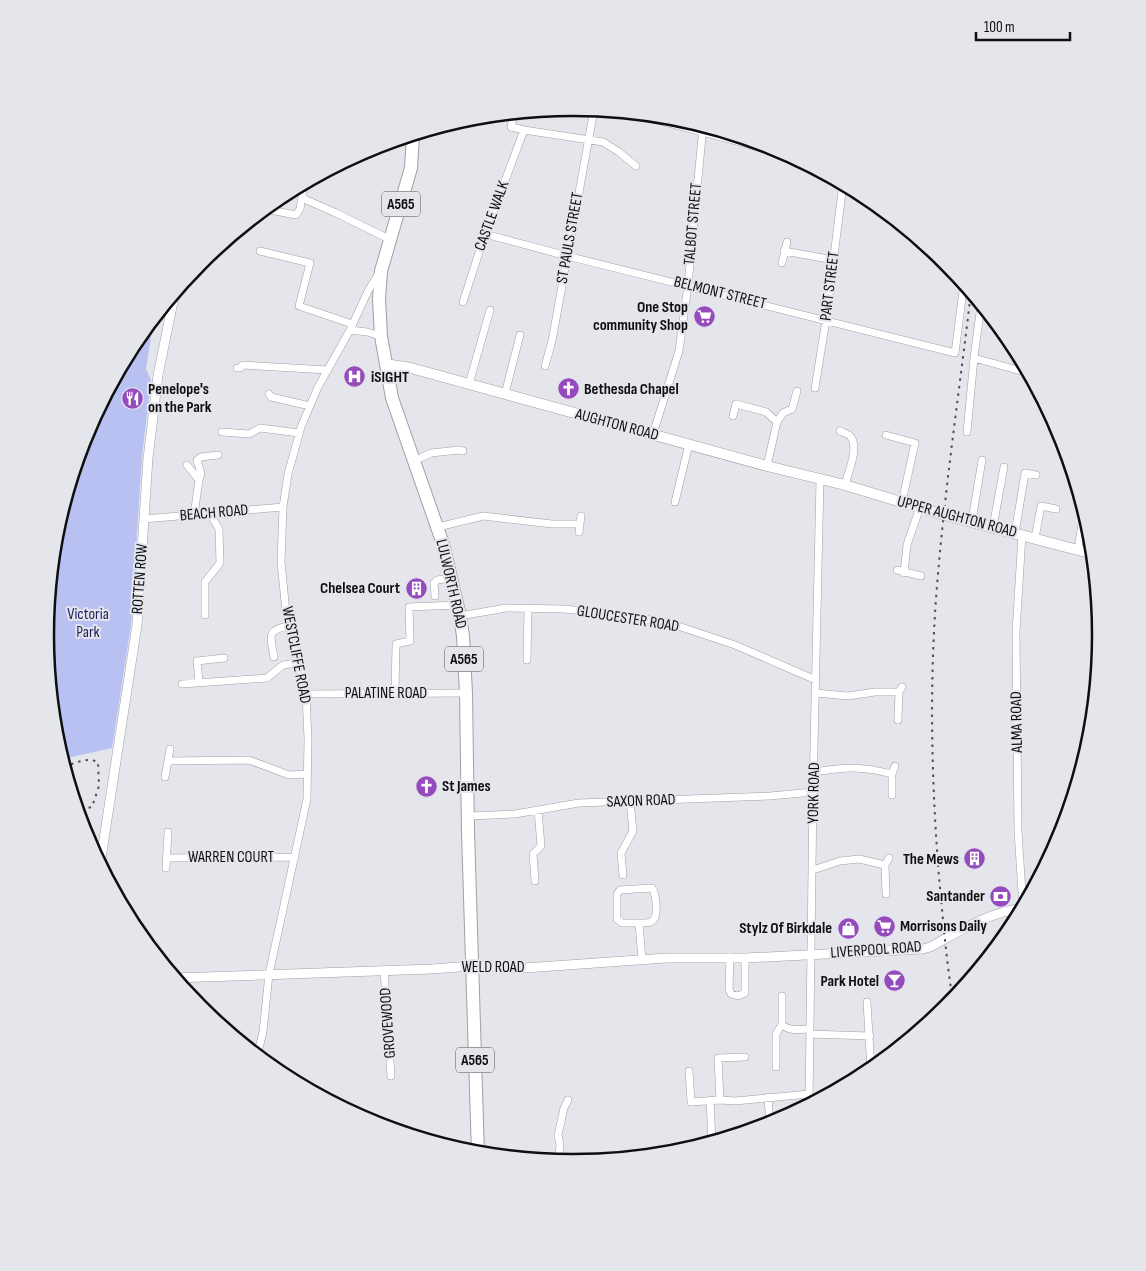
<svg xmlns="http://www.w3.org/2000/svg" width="1146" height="1271" viewBox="0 0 1146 1271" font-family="'Sofia Sans Condensed',sans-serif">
	<rect width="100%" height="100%" fill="#e5e6ec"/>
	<path fill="#b9c1f2" d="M154,317L146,369L151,380L142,456L131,625L112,748L63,759L55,736L45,635L55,532L85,433L134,342Z"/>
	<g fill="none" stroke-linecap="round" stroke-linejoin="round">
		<defs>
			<path id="minor" d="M514,113L511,127L524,130L603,142L619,152L636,166
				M302,198L336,213L389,239
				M265,209L296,215L300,209L304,183
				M485,234L567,256L955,353L964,283
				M260,251L310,263L299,306L352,324
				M784,251L834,260
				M782,263L787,242
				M463,302L485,234L524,130
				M350,330L367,332L381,336
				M974,358L1028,373
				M545,366L552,341L594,110
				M237,368H240L243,365L328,370
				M469,384L490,310
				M815,388L826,320L843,184
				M269,394L271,397L310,406
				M505,394L520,335
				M733,416L736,404L766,412L777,422L767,466
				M777,422L783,413L792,409L797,391
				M840,431C844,433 848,433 851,437C859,449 848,472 845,485
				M222,432L249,434L260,428L299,433
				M967,432L974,358L981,305
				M653,434L679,351L688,285L703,126
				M886,435L915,443L902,502
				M414,461L431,453L459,450L463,451
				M187,465L199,480L194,515
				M199,480L201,474L197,460L201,457L218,455
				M675,502L689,444
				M144,519L283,507
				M972,521L982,460
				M438,527L483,516L552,524H580
				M993,527L1004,467
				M579,532L581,516
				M1015,533L1025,473L1036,475
				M1022,535L1016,632L1018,831L1023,908
				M1035,538L1041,506L1056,509
				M1078,550L1084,510
				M897,570L921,576
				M904,573L907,545L920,507
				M435,596L434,583L437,580L451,578
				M205,615V582L220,563L219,529L210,514
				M460,616L506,608L564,609L620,615L669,623L735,645L816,680
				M274,657C271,637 265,630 289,626
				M527,660L528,608
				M199,682L197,661L224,658
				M182,684L267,678L283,665L297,663
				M395,693L396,644L410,641L409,607L458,605
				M816,693L848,696L875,692H899
				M306,694L466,693
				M1095,697L1094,666L1100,624
				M898,720L899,692L902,687
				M169,761L249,760L289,775L307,774
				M815,772C846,767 861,766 892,774
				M165,777L170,749
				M892,795V774L895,766
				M469,816L515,814L579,803L770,796L813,792
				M167,858L295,857
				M166,868L168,832
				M813,870L840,861L859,859L885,865
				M623,875L621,853L633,831L630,801
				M535,881L533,854L541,846L538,810
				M886,894L885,865L889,858
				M639,923C644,923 651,924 654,919C658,914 656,893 652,888L620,890L617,894V919L622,923H639L642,960
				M730,957L729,989L731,994L738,996L745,993V958
				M384,970L391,1076
				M782,996V1024C788,1032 801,1029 810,1029
				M867,1002L871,1070
				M810,1034L870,1036
				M257,1056L263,1032L269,974L307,799L308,739L306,694L286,612L281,562L283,507L288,474L301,427L318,387L350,330L368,291L379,273
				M776,1067V1034L782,1024
				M689,1071L691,1102L720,1100L735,1101L809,1094
				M768,1097L770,1125
				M710,1100L712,1142
				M720,1100L718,1058L745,1057
				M809,1105L813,792L820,480
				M558,1162L560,1145L558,1135L564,1108L568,1100"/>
			<path id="tertiary" d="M634,113L785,153
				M100,865L137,625L148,458L158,375L175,292
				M174,978L432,969L472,966L525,968L666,958H745L923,949L930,947C960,931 989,912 1023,908"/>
			<path id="secondary" d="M385,364L411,368L767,466L845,485L941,514L1093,554"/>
			<path id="trunk" d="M413,135L411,168L381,271L379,299L381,336L392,398L443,544L460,616L463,636L466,693L468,832L478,1154"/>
		</defs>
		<use href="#minor" stroke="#9ea0a5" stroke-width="8"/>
		<use href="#tertiary" stroke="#9ea0a5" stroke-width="10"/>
		<use href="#secondary" stroke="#9ea0a5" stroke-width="11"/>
		<use href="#trunk" stroke="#9ea0a5" stroke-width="14"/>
		<use href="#minor" stroke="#fff" stroke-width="7"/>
		<use href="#tertiary" stroke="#fff" stroke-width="9"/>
		<use href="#secondary" stroke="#fff" stroke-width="10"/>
		<use href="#trunk" stroke="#fff" stroke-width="12"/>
		<path stroke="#4f5054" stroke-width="2" stroke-dasharray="2.5 5" stroke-linecap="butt" d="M64,767C75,763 87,757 98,762L99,786L92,807L77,810
			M953,1001C946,960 943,918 939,877C931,776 929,675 938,574C946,480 960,386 971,292"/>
	</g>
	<defs>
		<symbol id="supermarket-disc" viewBox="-11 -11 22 22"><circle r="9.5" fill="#954bbd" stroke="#e5e6ec"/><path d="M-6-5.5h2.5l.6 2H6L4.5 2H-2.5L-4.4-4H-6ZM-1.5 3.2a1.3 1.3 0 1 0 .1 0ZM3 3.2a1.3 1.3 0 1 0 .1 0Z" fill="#fff"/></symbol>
		<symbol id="hospital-disc" viewBox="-11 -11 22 22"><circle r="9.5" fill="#954bbd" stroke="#e5e6ec"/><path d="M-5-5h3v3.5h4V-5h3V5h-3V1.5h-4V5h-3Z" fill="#fff"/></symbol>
		<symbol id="church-disc" viewBox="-11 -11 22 22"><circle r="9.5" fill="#954bbd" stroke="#e5e6ec"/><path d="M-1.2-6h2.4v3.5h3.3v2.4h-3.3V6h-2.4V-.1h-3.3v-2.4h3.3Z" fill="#fff"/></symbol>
		<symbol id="restaurant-disc" viewBox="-11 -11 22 22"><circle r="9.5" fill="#954bbd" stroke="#e5e6ec"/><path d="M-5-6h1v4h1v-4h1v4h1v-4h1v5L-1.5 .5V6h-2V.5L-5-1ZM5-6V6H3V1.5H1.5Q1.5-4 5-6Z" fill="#fff"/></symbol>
		<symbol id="building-disc" viewBox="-11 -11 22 22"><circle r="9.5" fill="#954bbd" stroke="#e5e6ec"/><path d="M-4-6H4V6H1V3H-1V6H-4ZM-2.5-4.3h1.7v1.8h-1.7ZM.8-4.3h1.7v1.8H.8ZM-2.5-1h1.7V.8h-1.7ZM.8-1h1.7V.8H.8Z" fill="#fff"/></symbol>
		<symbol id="bank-disc" viewBox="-11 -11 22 22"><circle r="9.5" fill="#954bbd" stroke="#e5e6ec"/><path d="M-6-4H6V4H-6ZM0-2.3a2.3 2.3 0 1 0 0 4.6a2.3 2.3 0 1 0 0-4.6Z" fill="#fff"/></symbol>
		<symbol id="shop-disc" viewBox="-11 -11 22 22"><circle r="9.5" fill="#954bbd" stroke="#e5e6ec"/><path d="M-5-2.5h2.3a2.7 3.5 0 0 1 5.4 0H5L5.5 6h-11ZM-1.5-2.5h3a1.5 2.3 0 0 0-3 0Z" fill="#fff"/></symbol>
		<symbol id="bar-disc" viewBox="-11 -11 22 22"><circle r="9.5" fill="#954bbd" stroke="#e5e6ec"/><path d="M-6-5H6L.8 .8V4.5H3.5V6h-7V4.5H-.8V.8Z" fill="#fff"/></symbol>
	</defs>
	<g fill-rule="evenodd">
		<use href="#supermarket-disc" x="692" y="304" width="25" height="25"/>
		<use href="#hospital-disc" x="342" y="364" width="25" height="25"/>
		<use href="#church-disc" x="556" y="376" width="25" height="25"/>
		<use href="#restaurant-disc" x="120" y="386" width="25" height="25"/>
		<use href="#building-disc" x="404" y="576" width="25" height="25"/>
		<use href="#church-disc" x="414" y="774" width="25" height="25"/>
		<use href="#building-disc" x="962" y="846" width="25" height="25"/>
		<use href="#bank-disc" x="988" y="884" width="25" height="25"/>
		<use href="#supermarket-disc" x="872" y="914" width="25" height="25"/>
		<use href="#shop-disc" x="836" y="916" width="25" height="25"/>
		<use href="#bar-disc" x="882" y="968" width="25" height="25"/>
	</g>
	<g text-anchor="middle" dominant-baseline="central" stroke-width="4" stroke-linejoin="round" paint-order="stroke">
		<g fill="#e5e6ec" stroke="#4e5053" stroke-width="1">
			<rect x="382" y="191.5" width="38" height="25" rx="4"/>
			<rect x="445" y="646.5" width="38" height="25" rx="4"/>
			<rect x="456" y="1047.5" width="38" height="25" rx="4"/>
		</g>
		<g font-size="15" font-weight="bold" fill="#0e0f11">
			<text x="401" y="204">A565</text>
			<text x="464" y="659">A565</text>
			<text x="475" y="1060">A565</text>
		</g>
		<g font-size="16" fill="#0e0f11" stroke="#e5e6ec">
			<text transform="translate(492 216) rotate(-70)">CASTLE WALK</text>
			<text transform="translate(693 224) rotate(-85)">TALBOT STREET</text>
			<text transform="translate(570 238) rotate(-80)">ST PAULS STREET</text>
			<text transform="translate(830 286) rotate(-83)">PART STREET</text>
			<text transform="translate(720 293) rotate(14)">BELMONT STREET</text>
			<text transform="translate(617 425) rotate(15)">AUGHTON ROAD</text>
			<text transform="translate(214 513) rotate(-5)">BEACH ROAD</text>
			<text transform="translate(957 517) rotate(15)">UPPER AUGHTON ROAD</text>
			<text transform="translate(140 579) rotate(-86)">ROTTEN ROW</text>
			<text transform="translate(451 584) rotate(77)">LULWORTH ROAD</text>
			<text transform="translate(628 619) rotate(9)">GLOUCESTER ROAD</text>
			<text transform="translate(296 655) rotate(79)">WESTCLIFFE ROAD</text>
			<text x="386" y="693">PALATINE ROAD</text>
			<text transform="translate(1017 722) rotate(-91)">ALMA ROAD</text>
			<text transform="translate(814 793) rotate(-89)">YORK ROAD</text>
			<text transform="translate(641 801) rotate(-2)">SAXON ROAD</text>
			<text x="231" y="857">WARREN COURT</text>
			<text transform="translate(876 950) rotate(-4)">LIVERPOOL ROAD</text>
			<text x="493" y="967">WELD ROAD</text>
			<text transform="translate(388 1023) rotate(-94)">GROVEWOOD</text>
		</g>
		<g font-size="16" font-weight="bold" fill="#0e0f11" stroke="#e5e6ec" text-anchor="end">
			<text x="688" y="307">One Stop<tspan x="688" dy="18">community Shop</tspan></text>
			<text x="371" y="377" text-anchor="start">iSIGHT</text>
			<text x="148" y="389" text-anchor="start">Penelope's<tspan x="148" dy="18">on the Park</tspan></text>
			<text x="584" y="389" text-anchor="start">Bethesda Chapel</text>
			<text x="400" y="588">Chelsea Court</text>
			<text x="442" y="786" text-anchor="start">St James</text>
			<text x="959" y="859">The Mews</text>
			<text x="985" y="896">Santander</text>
			<text x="900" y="926" text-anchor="start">Morrisons Daily</text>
			<text x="832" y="928">Stylz Of Birkdale</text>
			<text x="879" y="981">Park Hotel</text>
		</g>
		<g font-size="16" fill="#232461" stroke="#e5e6ec">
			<text x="88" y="614">Victoria<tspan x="88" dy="18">Park</tspan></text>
		</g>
	</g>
	<path d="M0 0H1146V1271H0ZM54 635a519 519 0 1 1 1038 0a519 519 0 1 1-1038 0Z" fill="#e5e6ec" fill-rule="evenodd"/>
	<path fill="none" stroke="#0e0f11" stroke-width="2.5" d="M54 635a519 519 0 1 1 1038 0a519 519 0 1 1-1038 0Z"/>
	<path d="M976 32v8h94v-8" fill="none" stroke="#0e0f11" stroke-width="2.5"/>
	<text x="984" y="32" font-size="15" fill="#0e0f11" stroke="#e5e6ec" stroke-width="4" paint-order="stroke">100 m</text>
</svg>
